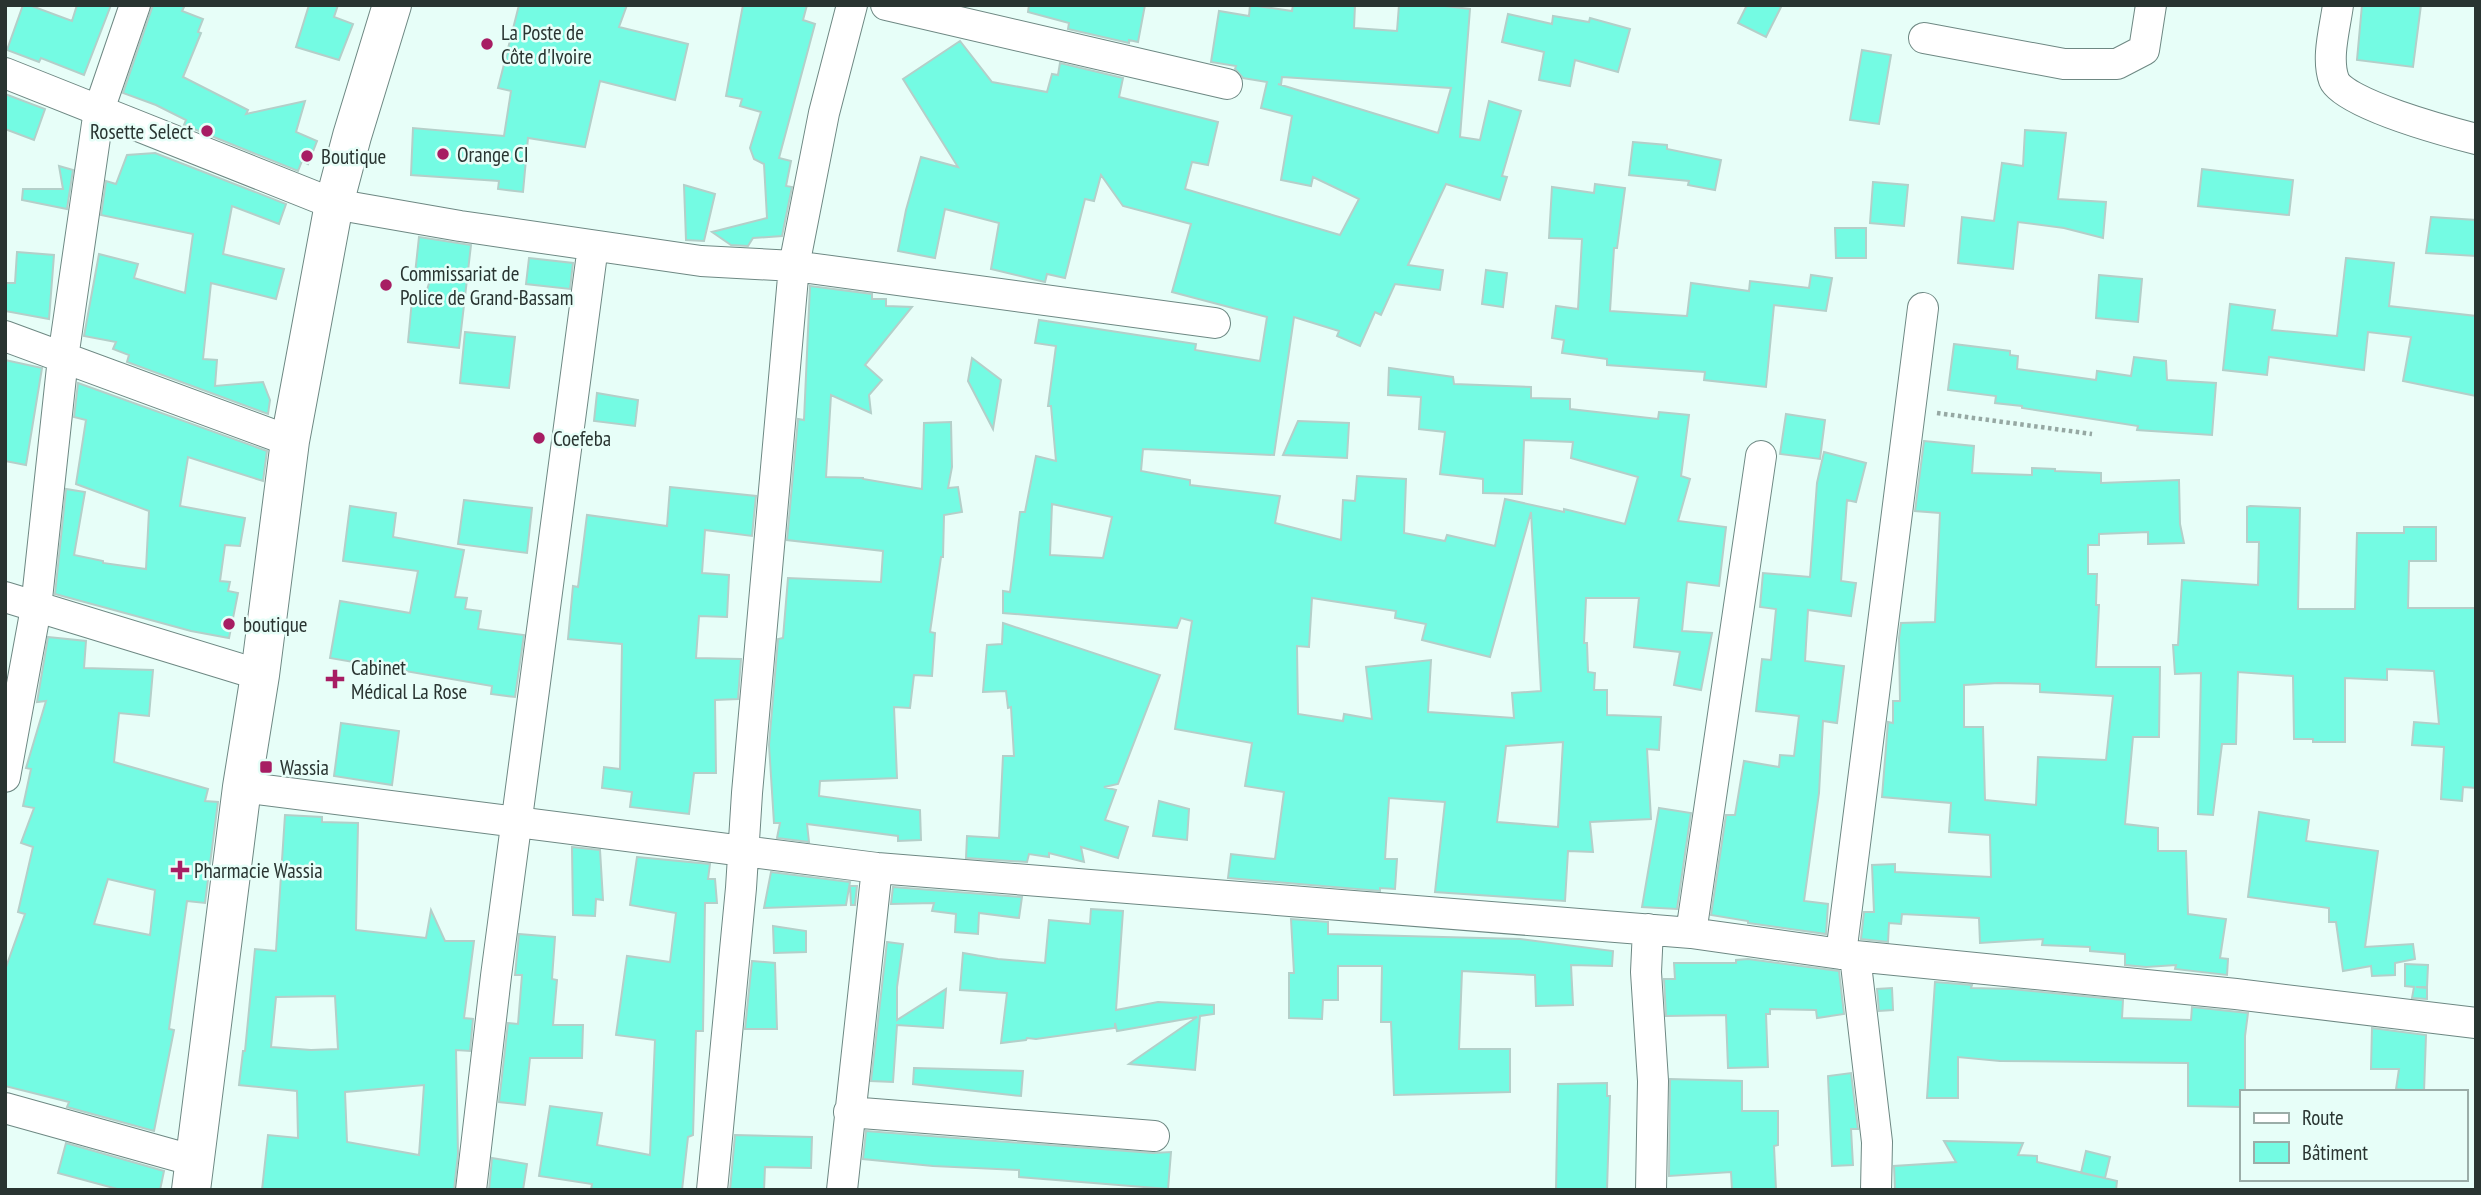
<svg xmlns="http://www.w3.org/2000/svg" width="2481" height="1195" viewBox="0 0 2481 1195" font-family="'PT Sans Narrow',sans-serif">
	<rect width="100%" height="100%" fill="#e7fef8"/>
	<path fill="#74fbe3" stroke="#b4cfc9" stroke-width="2" fill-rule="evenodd" d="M23,5H29L72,21L77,5H111L84,75L41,58L39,62L7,50Z
		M153,5H185L182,11L203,19L198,32L201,33L183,77L248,110L246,114L305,101L296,132L317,141L308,164L302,161L298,171L184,125L186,120L156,105L123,93Z
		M309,5H338L334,17L353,24L339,60L296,47Z
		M519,5H627L619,27L688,44L675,100L600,81L585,147L528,138L523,192L498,189L499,181L411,175L413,128L504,136L511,91L498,88Z
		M743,5H807L803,20L815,24L779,158L791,161L786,186L792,187L782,236L753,238L748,246L731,245L712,232L767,218L764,164L754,159L750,148L761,112L740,106L742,99L726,96Z
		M1029,5H1145L1138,42L1129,40V43L1068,29L1069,23L1028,12Z
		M1250,5L1292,11L1293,5H1355L1354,28L1397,31L1399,5H1436L1470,9L1460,137L1480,140L1489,101L1521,111L1502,176L1507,177L1500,200L1446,184L1408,265L1443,270L1440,290L1395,284L1381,315L1375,312L1360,346L1337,336L1339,331L1294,317L1274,455L1143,449L1141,471L1190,480V485L1280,496L1275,523L1341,540L1343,500L1355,501L1357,476L1406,479L1404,533L1445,541L1447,535L1495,546L1505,499L1564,512V509L1625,524L1638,477L1571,458L1573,442L1524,440L1522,494L1483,493V479L1440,474L1445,432L1419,429L1421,397L1388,395L1389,368L1453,377L1454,384L1531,387V398L1570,399V409L1658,419L1659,412L1689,415L1681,476L1690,479L1678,521L1726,527L1719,586L1687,582L1682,631L1712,633L1701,690L1674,685L1680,652L1634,647L1639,598H1586L1584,643H1587L1588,672L1595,673L1594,690H1607V715L1661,717L1659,750L1647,749L1651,819L1590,822L1593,852L1568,851L1565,901L1435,892L1445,802L1389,798L1385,859H1397L1395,889L1380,888V891L1228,878L1231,854L1275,859L1284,792L1245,786L1252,743L1175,729L1192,621L1181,618L1177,628L1003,613V591L1010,592L1020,512H1025L1036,456L1056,461L1051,406H1048L1056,346L1035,343L1039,320L1196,344L1195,350L1260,361L1267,317L1172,292L1191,224L1123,206L1101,175L1094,201L1085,199L1065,278L1047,274L1045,282L991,269L999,223L945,209L935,258L898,251L906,210L921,157L958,167L903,79L960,41L992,82L1047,92L1052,74L1058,75L1060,63L1123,78L1119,97L1218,122L1208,165L1192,162L1185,189L1340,235L1359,199L1313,177L1311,186L1281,180L1292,116L1261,108L1267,82L1243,78L1235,69L1236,66L1211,62L1219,11L1249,16ZM1282,77L1451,88L1438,133L1278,84L1281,85ZM1052,504L1112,517L1103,558L1050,555ZM1531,512L1541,691L1512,693L1514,718L1428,712L1431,660L1366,667L1372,719L1344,714L1343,721L1298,714L1297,646L1309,647L1312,598L1396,611L1395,618L1426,624L1422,640L1490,657ZM1563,742L1558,827L1497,822L1506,746Z
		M1747,5H1782L1766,37L1738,23Z
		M2362,5H2421L2413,67L2357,60Z
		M1508,14L1552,24L1553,16L1589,22L1590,18L1630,29L1618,72L1575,60L1570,86L1539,80L1544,52L1502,42Z
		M1862,50L1891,55L1879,124L1850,120Z
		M5,94L45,109L34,140L5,129Z
		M2025,130L2066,133L2058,199L2106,202L2103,238L2064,228L2018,222L2013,269L1958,263L1962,217L1994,221L2002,163L2023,166Z
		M1633,142L1667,145V149L1721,160L1715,190L1688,185L1689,181L1629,175Z
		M155,153L286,204L279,224L232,206L223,254L284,269L276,299L211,283L203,359L217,360L215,386L263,382L270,400L268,414L127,362L129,355L113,349L116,342L84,336L99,254L138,264L134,278L185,293L193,234L101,215L106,181L116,184L127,155Z
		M59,166L73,170L67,209L22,200L23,189H63Z
		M2202,169L2293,180L2289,215L2198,206Z
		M1873,182L1908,185L1904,226L1870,223Z
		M1595,184L1625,188L1617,248H1614L1610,311L1687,316L1691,283L1749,291L1750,281L1809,288L1811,275L1832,278L1826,311L1774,305L1766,387L1704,380L1705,372L1607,365V359L1562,353L1564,340L1552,338L1556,306L1578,309L1582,239L1549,238L1552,187L1594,193Z
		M684,185L715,194L704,241L686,240Z
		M2431,217L2476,220V256L2426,253Z
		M1835,228H1866V258H1836Z
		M419,237L471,245L459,348L408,342L412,300L423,303L430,280L415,274Z
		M17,252L54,255L49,319L5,311V283H15Z
		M529,258L573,263L570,289L526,284Z
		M2346,258L2394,263L2389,306L2476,316V396L2403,381L2411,337L2368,332L2364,370L2269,357L2267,375L2223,370L2230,304L2275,310L2272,330L2337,336Z
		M1486,270L1507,273L1503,307L1482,304Z
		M2099,275L2142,279L2138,322L2096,318Z
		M810,286L872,294V299H886V306L912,307L865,365L882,380L869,395L871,413L831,395L826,477L863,478V479L922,489L924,423L951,422L952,467L948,488L958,487L962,512L944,515L943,557H941L930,632L935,633L932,676L914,675L910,708L894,707L897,778L820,781L819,796L920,810L921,840L898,841V836L807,824L809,842L777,838L780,823H774L769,745L778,639L783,638L788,578L881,582L883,551L787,540L798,419L804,420Z
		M465,332L515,337L509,388L460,383Z
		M1954,344L2010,351V355L2018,356L2017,369L2096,380L2097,371L2131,376L2134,357L2166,361L2167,380L2216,383L2212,435L2137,430L2138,426L2022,408V406L1995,403L1996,396L1948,390Z
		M972,358L1001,380L993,429L968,381Z
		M5,360L42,368L26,465L5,461Z
		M78,383L267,451L263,481L188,457L180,506L245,518L240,546L225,545L220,581L230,582L228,591L238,593L229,638L191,631L55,594L66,489L85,492L74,555L103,561V563L146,569L149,511L76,484L86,420L74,417Z
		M597,393L638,400L635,426L594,421Z
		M1786,414L1825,420L1820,459L1780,454Z
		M1298,421L1349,423L1347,458L1283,455Z
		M1924,441L1974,446L1972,473L2032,475V468L2055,469V471L2101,473V483L2179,480L2180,524L2184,543L2148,544V532L2099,534V545H2088V574H2097L2096,605H2099L2096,667H2160L2159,737H2133L2125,824L2158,828V851H2186L2188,914L2226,919L2220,958L2228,959L2227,975L2175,969L2176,965L2146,967L2125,965V954L2090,951V947L2042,945L2043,939L1980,943L1979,918L1902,914L1901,924L1889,923L1888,942L1861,939L1864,912H1874L1872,865L1895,864V872L1991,877L1990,835L1949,832L1951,803L1882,797L1888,722L1893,723V701H1900L1899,638L1901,623L1935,622L1940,513L1915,511ZM1999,683L2040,684V692L2113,696L2106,760L2038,757L2036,805L1985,800L1983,727H1964V685Z
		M1824,452L1866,463L1856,502L1847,500L1841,581L1856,583L1851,616L1808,610L1805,661L1844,666L1837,723L1823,721L1819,793L1804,901L1828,904L1826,934L1748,923V921L1711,915L1726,815H1735L1744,761L1779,767L1780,755L1794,756L1799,716L1756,711L1762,659L1771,660L1776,609L1760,607L1763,573L1810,577L1817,483Z
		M670,487L756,496L752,536L705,530L702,573L729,575L727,617L699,616L696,658L741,659L738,699L715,700L716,773H694L689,814L630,807L632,792L602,788L604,767L620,769L622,644L568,639L573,586L578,587L587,515L667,526Z
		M464,500L532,508L527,553L458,544Z
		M350,506L396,513L393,537L464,550L455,597L467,598L465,609L481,611L478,629L524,635L515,697L491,694L492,686L330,658L340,601L410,613L418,571L343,561Z
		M2250,506L2300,508L2298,609H2355L2357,533H2404V527H2436V561H2409L2408,608H2476V788L2463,787L2462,801L2441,799L2444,747L2412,745L2414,722L2439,724L2434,671L2387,669V680L2345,678V742H2313V739H2294L2293,676L2238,672L2236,744H2222L2213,815L2198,814L2201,673L2175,674L2173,645H2178L2182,580L2258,585L2259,542H2247V507Z
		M1003,623L1160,675L1118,784L1104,787L1116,790L1105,820L1128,827L1118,858L1081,847L1084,862L1049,853V857L1029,854L1027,862L966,858L967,836L999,838L1003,756H1014L1011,707L1008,708L1006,691L983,692L987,645L1002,644Z
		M48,637L86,641L84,668L153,670L149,716L119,713L114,762L208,789L205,801L218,802L205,903L187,901L169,1029L174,1030L154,1131L67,1107L69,1102L5,1086V970L25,914L18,912L33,847L21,843L34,808L23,806L31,769L26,768L46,701L37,702ZM108,879L155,890L150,935L94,924Z
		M341,723L399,731L392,785L334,776Z
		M1159,801L1189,809L1187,840L1153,836Z
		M1659,808L1691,813L1677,909L1642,907Z
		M2259,812L2309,820L2306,841L2378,851L2365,947L2413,944L2415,959L2395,963V975L2372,976L2371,966L2343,971L2336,922H2329V908L2248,897Z
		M285,815L322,817V822L358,823L356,930L426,938L431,910L445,941H474L464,1018L473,1019L470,1051L456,1050L458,1154L454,1190H262L268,1135L298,1138L297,1091L239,1085L243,1051H245L255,949L276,951ZM335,996L338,1049L311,1050L271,1047L276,997ZM424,1085L419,1155L347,1142L345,1092Z
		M572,847L600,850L603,900L596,899L595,916L573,915Z
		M637,857L710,864L708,879H715L717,903H705L703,1031H696L693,1135L688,1137L682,1190H591L592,1184L539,1176L550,1106L602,1113L597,1145L650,1155L655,1040L616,1035L627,956L670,962L676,913L630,905Z
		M771,872L850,882L846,905L764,908Z
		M850,886H857L855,905H851Z
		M893,887L1022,897L1019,918L979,913L978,934L955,932L956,914L932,911L934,903L891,904Z
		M1091,909L1123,911L1116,1010L1158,1002L1214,1005V1014L1200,1016L1195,1070L1129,1064L1197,1017L1117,1031L1115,1023V1028L1036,1039L1027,1038L1026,1040L1001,1043L1007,993L960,990L963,953L998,959L1045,963L1049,920L1090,924Z
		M1291,919L1328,922V934L1520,939L1613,951L1612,966L1571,965L1573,1005L1536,1006L1535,975L1462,971L1459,1049H1510V1092L1394,1095L1391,1022H1381L1382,966H1338V1000H1323L1322,1019L1289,1018V973H1294Z
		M773,926L806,931V952L774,953Z
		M519,934L555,937L552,979L557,980L553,1025H583L582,1058H530L525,1105L499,1102L508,1023L518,1024L522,975H515Z
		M887,942L903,944L897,987V1020L946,989L943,1028L897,1025L893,1082L871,1081Z
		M1748,959L1839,971L1844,1014L1817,1018L1816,1010L1770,1009V1014H1766L1768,1067L1728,1068L1726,1015L1666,1016L1664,979H1675L1674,963H1736V960Z
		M752,961L775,963L777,1029H745Z
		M2405,964L2428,965L2427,987H2416L2427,988V999L2412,998L2414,987L2405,986Z
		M1935,982L1972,985L1971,988L2012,989L2123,1000L2122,1018L2191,1020L2192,1007L2248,1013L2245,1036V1092H2241V1107L2188,1106V1063L2000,1061L1958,1057V1098H1927Z
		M1892,988L1893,1010L1879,1011L1877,989Z
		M2372,1028L2426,1035L2424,1092L2396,1089L2399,1069H2371Z
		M914,1068L1023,1071L1021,1096L913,1084Z
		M1851,1073L1858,1129H1851L1853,1165L1832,1166L1828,1076Z
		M1670,1079L1742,1081V1111H1778V1145L1774,1146L1776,1190H1732L1731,1172L1669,1176Z
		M1607,1083V1096H1610L1607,1190H1556L1558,1084Z
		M866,1131L1153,1153L1171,1152L1168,1189L1019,1177V1170L933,1166L863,1159Z
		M735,1135L812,1137L811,1168L765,1167L764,1190H730Z
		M1944,1141L2023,1143L2018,1155L2037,1156V1162L2117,1181L2116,1190H1895L1894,1166L1956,1162Z
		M66,1143L164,1171L160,1190H121L58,1173Z
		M2086,1151L2110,1157L2105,1178L2081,1173Z
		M492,1158L527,1164L523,1190H489Z"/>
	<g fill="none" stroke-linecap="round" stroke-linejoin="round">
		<defs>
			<path id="street" d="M886,5L1227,84
				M2338,5C2335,28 2326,58 2334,80C2343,104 2449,132 2476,139
				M1924,38L2064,64H2117L2144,50L2151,5
				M5,73L334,204L460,226L701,261L794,266L1215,323
				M5,336L290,441
				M5,597L260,675
				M5,777L36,608L63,358L99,110L135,5
				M242,787L877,868L1691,933L1855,956L2236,994L2476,1023
				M1648,929L1646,972L1653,1081L1651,1190
				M1691,933L1761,456
				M1841,954L1923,308
				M1855,956L1877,1142L1876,1190
				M5,1108L195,1161
				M849,1112L1154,1136
				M471,1190L496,976L593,246
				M712,1190L741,888L747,793L794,266L824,113L852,5
				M842,1190L877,868"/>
			<path id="secondary" d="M191,1190L242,787L260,675L290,441L334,204L352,136L392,5"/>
		</defs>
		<use href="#street" stroke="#6e8883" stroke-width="32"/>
		<use href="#secondary" stroke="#6e8883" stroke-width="40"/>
		<path stroke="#96a8a3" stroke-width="4.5" stroke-dasharray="3.5 3.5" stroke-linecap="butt" d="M1937,413L2092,434"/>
		<use href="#street" stroke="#fff" stroke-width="30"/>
		<use href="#secondary" stroke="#fff" stroke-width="38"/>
	</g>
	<g fill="#a71d63" stroke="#e7fef8" stroke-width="2.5">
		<circle cx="487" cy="44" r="7"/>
		<circle cx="207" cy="131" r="7"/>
		<circle cx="443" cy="154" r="7"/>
		<circle cx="307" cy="156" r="7"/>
		<circle cx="386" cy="285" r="7"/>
		<circle cx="539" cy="438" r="7"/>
		<circle cx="229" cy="624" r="7"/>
		<path d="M331.5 668.5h7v7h7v7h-7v7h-7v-7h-7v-7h7z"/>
		<rect x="259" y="760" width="14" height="14" rx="3.5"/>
		<path d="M176.5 859.5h7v7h7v7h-7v7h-7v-7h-7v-7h7z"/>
	</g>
	<g text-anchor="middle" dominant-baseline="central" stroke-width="5" stroke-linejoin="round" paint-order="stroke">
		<g font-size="21" fill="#293431" stroke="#e7fef8" text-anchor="start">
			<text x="501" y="32">La Poste de<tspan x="501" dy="24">Côte d'Ivoire</tspan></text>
			<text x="193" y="131" text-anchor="end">Rosette Select</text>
			<text x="457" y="154">Orange CI</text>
			<text x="321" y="156">Boutique</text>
			<text x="400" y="273">Commissariat de<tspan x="400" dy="24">Police de Grand-Bassam</tspan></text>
			<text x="553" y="438">Coefeba</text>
			<text x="243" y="624">boutique</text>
			<text x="351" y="667">Cabinet<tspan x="351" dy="24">Médical La Rose</tspan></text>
			<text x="280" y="767">Wassia</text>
			<text x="194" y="870">Pharmacie Wassia</text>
		</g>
	</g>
	<rect width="2481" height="1195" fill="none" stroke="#293431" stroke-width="14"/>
	<rect x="2240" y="1090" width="228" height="91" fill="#e7fef8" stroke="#9bada8" stroke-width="2"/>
	<rect x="2254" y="1113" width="35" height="10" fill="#ffffff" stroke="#9bada8" stroke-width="2"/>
	<text x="2302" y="1125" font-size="21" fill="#293431">Route</text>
	<rect x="2254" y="1142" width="35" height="21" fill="#74fbe3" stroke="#9bada8" stroke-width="2"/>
	<text x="2302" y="1160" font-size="21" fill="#293431">Bâtiment</text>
</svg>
